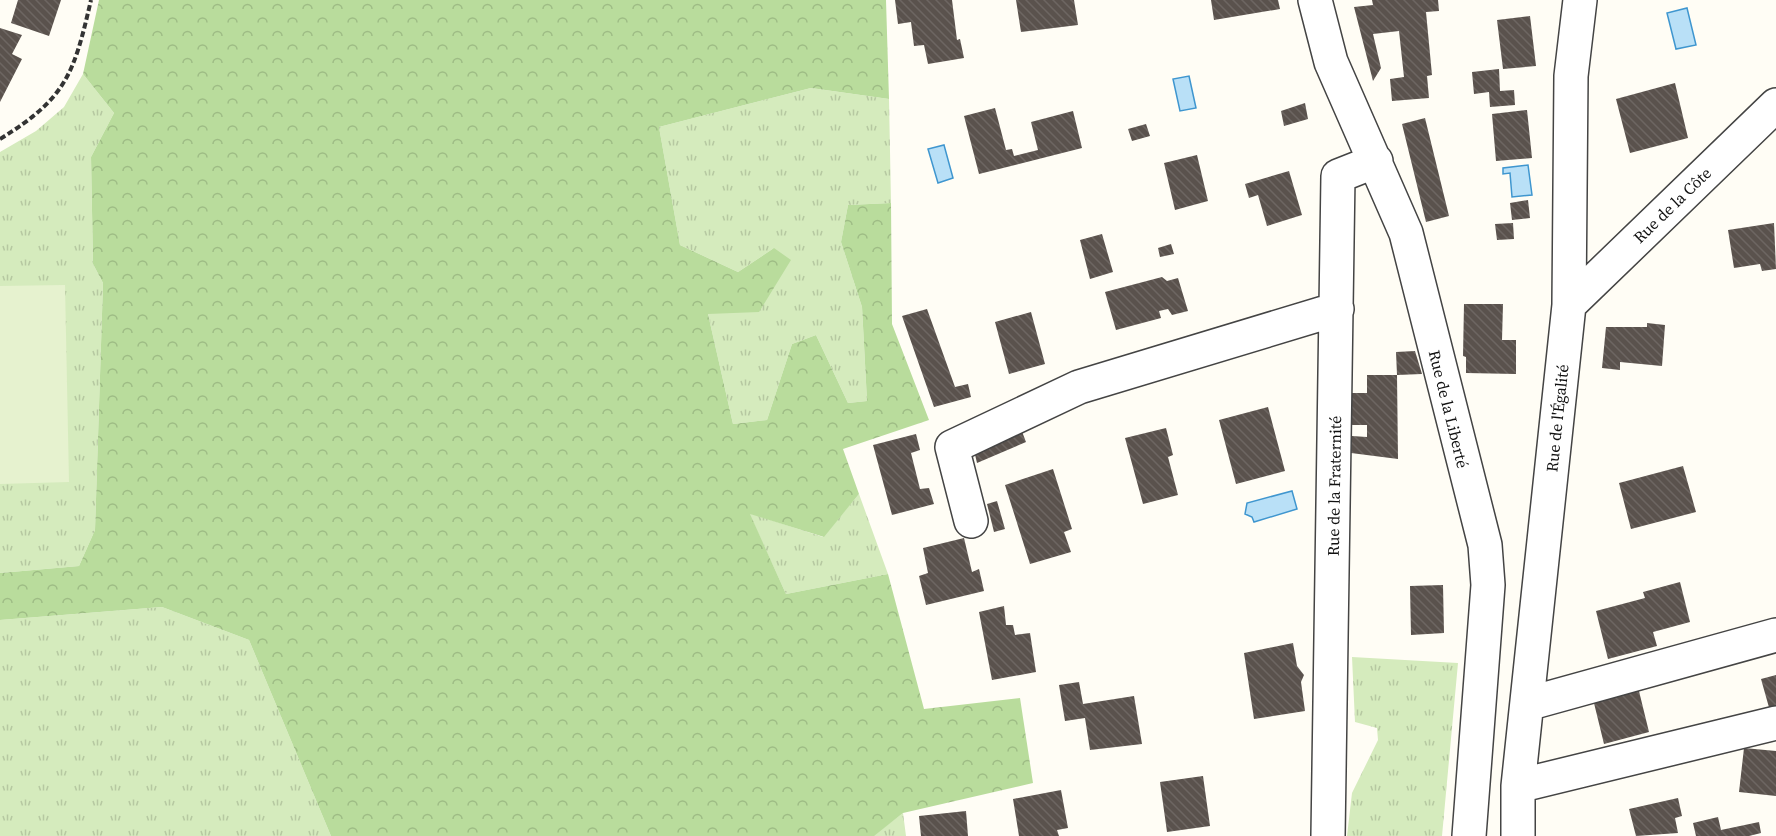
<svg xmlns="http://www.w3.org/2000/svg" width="1776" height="836" viewBox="0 0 1776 836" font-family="'Source Serif 4',serif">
	<defs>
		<pattern id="grass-tufts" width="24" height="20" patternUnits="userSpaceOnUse" patternTransform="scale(1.5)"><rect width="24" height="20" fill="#d5ebbd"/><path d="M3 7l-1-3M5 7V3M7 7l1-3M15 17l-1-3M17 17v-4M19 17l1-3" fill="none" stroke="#b6c8a1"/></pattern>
		<pattern id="forest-crowns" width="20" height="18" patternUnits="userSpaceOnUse" patternTransform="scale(1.5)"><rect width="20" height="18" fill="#b9dc9c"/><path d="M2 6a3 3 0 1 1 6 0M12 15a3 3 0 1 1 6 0" fill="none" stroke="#9ebc85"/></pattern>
		<pattern id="building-back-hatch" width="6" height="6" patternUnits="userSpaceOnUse" patternTransform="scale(1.5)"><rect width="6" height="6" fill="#5a524d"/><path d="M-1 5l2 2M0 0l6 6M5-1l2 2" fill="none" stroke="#6d6662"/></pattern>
	</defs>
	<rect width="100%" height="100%" fill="#fffdf5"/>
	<path fill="url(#grass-tufts)" d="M83,74L114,113L91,157L93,264L103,283L95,530L79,566L0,573V152L36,131L64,107Z
		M811,88L889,99L891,203L848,205L841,242L862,307L867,401L848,403L816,335L792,344L767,420L733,424L708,314L774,248L738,272L680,245L659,127Z
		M859,494L888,574L786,594L749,513L823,537Z
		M162,607L249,640L331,836H0V620Z
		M1352,657L1458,663L1442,836H1347L1352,793L1378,740L1377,728L1355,722Z
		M903,813L906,836H874V835Z"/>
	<path fill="url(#forest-crowns)" d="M99,0H886L889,99L811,88L659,127L680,245L738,272L774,248L791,260L759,312L708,314L733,424L767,420L792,344L816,335L848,403L867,401L862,307L841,242L848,205L891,203L892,324L929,420L843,449L859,494L824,537L750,514L786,594L888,574L924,709L1020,698L1033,783L903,813L874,836H331L249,640L162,607L0,620V573L79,566L95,530L103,283L93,264L91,157L114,113L83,74Z"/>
	<path fill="#e6f2cf" d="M65,285L69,482L0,484V286Z"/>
	<path fill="#b9e0f7" stroke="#3f96cf" stroke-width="1.5" d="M1687,8L1696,45L1676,49L1667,13Z
		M1189,76L1196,108L1180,111L1173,79Z
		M944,145L953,178L938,183L928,149Z
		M1528,165L1532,195L1512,197L1510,173L1503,174V168Z
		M1292,491L1297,509L1254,522L1252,517L1245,514L1247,503Z"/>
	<path fill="url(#building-back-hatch)" d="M18,0H61L49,36L11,23Z
		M895,0H952L957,40L960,39L964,58L928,64L924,45L914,46L911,22L898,24Z
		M1016,0H1074L1078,25L1021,32Z
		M1211,0H1278L1280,9L1214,20Z
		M1372,0H1438L1439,11L1426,12L1432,75L1427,76L1429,98L1392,101L1390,79L1404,77L1399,31L1373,34L1381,68L1373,81L1354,7L1373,5Z
		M1530,16L1536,66L1503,69L1497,20Z
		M0,28L22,35L12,54L22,59L0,102Z
		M1499,69L1500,91L1514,90L1515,105L1490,107L1489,92L1474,94L1472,72Z
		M1675,83L1688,138L1630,153L1616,99Z
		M1305,103L1308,119L1284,126L1281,111Z
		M995,108L1006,150L1012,149L1014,156L1038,150L1031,122L1073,111L1082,148L979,174L964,116Z
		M1527,110L1532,158L1496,161L1492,114Z
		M1425,118L1449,216L1426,222L1402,124Z
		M1146,124L1150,136L1132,141L1128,129Z
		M1197,155L1208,201L1175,210L1164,163Z
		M1289,171L1302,215L1267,226L1258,195L1249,198L1245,184Z
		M1528,200L1530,218L1512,220L1510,203Z
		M1513,223L1514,239L1497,240L1495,224Z
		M1774,223L1776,269L1762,271L1760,264L1734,268L1728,230Z
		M1102,234L1113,272L1090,279L1080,240Z
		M1171,244L1174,254L1160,257L1158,248Z
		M1162,277L1167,281L1178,278L1188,311L1172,315L1168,309L1159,311L1161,318L1116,330L1105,292Z
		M1464,304H1503L1502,340H1516V374L1466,373V357L1463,356Z
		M927,309L955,387L968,384L971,397L934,407L902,316Z
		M1031,312L1045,364L1009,374L995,322Z
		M1647,323L1665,325L1662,366L1620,362V370L1602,368L1606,327H1647Z
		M1415,351L1422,374L1397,375L1396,352Z
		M1367,375H1397L1398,459L1351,453L1352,436L1367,437V425H1352V393H1367Z
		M1268,407L1285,471L1236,484L1219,420Z
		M1018,421L1026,442L977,463L972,442Z
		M1166,428L1173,455L1168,457L1178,495L1143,504L1125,438Z
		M916,434L920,450L911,453L920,489L929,488L934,504L892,515L873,445Z
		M1683,466L1696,512L1631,529L1619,483Z
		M1053,469L1072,529L1064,532L1071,552L1030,564L1005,485Z
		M997,501L1005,529L994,532L987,504Z
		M964,538L972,572L979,569L984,591L926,605L919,576L928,573L923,548Z
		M1680,582L1690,622L1653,632L1657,646L1608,659L1596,611L1645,598L1643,592Z
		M1443,585L1444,633L1411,635L1410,586Z
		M1004,606L1006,625H1013L1015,635L1030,633L1036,672L992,680L979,612Z
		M1293,643L1297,666L1304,675L1301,682L1305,711L1254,719L1244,653Z
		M1776,675V709L1770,711L1761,679Z
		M1079,682L1083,704L1134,696L1142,744L1090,750L1085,718L1065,721L1059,685Z
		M1638,687L1649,732L1604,744L1593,699Z
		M1744,748L1776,751V796L1739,792Z
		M1203,776L1210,826L1167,832L1160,782Z
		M1061,790L1068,828L1057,830L1059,836H1019L1013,799Z
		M1678,798L1682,816L1675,818L1678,833L1636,836L1629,809Z
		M966,811L968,836H921L919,816Z
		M1718,817L1721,830L1759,822L1761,833L1749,836H1696L1693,823Z"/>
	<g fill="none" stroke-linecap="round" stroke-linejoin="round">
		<defs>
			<path id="minor" d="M1315,0L1331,62L1406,233L1485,545L1488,585L1469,836
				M1569,305L1776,105
				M971,521L952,447L1079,387L1337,309
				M1527,704L1776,635
				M1518,786L1776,723
				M1328,836L1338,176L1376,161
				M1518,836V786L1569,305L1571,76L1580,0"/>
		</defs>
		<use href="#minor" stroke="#444" stroke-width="36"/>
		<path stroke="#333" stroke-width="4" stroke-dasharray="6 3" stroke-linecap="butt" d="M0,139C67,98 74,73 91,0"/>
		<use href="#minor" stroke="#fff" stroke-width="33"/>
	</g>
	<g text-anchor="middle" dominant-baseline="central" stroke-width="6" stroke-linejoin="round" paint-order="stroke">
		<g font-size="16" fill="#111" stroke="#fff">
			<text transform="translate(1672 205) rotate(-44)">Rue de la Côte</text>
			<text transform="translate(1449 409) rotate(76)">Rue de la Liberté</text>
			<text transform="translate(1557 418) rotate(-84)">Rue de l'Égalité</text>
			<text transform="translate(1334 486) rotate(-89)">Rue de la Fraternité</text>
		</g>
	</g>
</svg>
